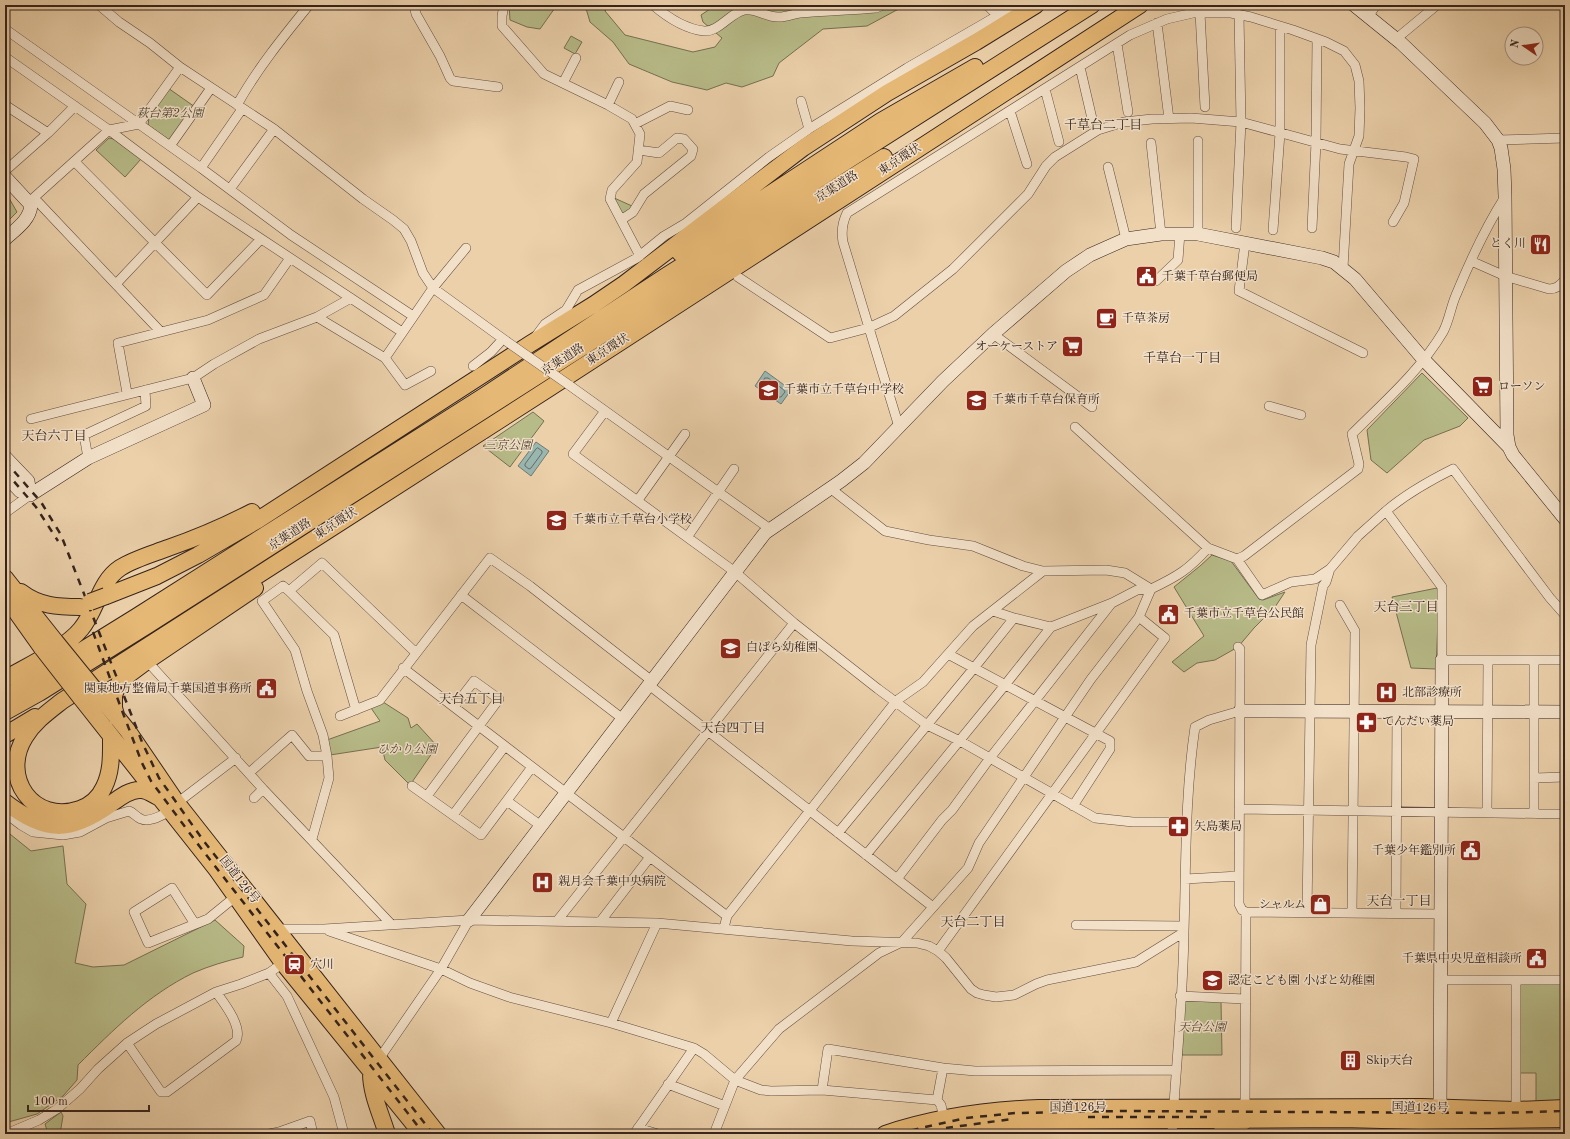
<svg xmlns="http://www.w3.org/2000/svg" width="1570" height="1139" viewBox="0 0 1570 1139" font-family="'Old Standard TT','Noto Serif JP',serif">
	<rect width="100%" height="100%" fill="#ebd0aa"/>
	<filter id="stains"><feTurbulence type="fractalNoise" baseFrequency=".005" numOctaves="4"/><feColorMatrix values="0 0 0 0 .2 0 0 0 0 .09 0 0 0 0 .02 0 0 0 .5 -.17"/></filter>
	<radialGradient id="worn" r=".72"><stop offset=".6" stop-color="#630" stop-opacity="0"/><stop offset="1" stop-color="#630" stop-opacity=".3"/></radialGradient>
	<path fill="#b7bb88" stroke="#766f52" d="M509,5H557L540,29L527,27L510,20Z
		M585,5H608L605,11L625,35L693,52L715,47L722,38L703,22L701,15L716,5H906L867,26L823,29L779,63L773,76L742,87L726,83L707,90L672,82L629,64L613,42L590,22Z
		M571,36L582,42L575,54L564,48Z
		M168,88L195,107L171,141L148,125L149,118Z
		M109,138L114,139L141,159L125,177L96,150Z
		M5,191L17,212L5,224Z
		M612,197L632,206L628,212L622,216Z
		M1422,373L1468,418L1460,426L1424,440L1387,473L1371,460L1367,430Z
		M533,412L544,421L510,467L483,446Z
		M1212,555L1231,561L1259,599L1263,600L1285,592L1275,607L1254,628L1238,647L1215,660L1197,663L1184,672L1172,662L1204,636L1174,587L1200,566Z
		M1437,588L1439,595L1436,669L1411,668L1392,597Z
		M383,702L408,718L411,728L417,724L437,746L410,785L385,760L382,747L330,755L327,740L380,721L371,708Z
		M5,830L31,851L63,846L67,884L86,904L75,963L93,967L124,965L215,920L244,946L243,957C226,961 209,966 193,973C148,995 113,1030 78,1065L77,1080L63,1096L37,1114L5,1123Z
		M1521,983L1565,984V1093L1564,1102H1536V1073H1519L1517,987Z
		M1184,1001H1221L1222,1055H1182Z
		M61,1112L63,1116L60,1134H48L45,1124Z"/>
	<path fill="#99b6af" stroke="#717b74" d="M765,371L791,390L781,404L755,386Z
		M536,442L549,451L531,476L518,466Z"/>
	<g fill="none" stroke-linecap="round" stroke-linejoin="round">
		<path stroke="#676c66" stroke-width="1" d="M765,378H768L784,390L785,392L781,397H779L762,385Z
			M538,448L542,451V453L531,468L529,469L525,466V464L536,449Z"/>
		<defs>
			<path id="street" d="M99,5L119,22L150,43L180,67L274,129L363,199L393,220L404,229L411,241L423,273L433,288L506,341
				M414,5L416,14L440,56L450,78L453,81L498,87
				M504,5L502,16V26L544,74L608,105L632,119L640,134L637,162L612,190L610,199L640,256
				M653,5C667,17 686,29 704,31C719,32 730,13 744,10C757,8 767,18 779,17C786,17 793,14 800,13C825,11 851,10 876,8L883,5
				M987,5L998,16
				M1200,13L1205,107
				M1368,17L1376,5
				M1157,23L1169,119
				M5,29L201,168L291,235L413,316
				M1396,39L1437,5
				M1117,44L1128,112
				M5,57L109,130L198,197L402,332
				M1080,67L1093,123
				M563,83L576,58
				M1045,89L1059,142
				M801,101L809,129
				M5,105L48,133
				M237,105C257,69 283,37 309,5
				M608,105L619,82
				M1010,111L1027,164
				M635,124L670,106L688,110
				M1498,140L1565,138
				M1151,143L1161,234
				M170,146L211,88
				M75,162L207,295L261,239
				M1108,167L1126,239
				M201,168L242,109
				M5,171L48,133L75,106
				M230,189L274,129
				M621,220L633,212L644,194L691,156L693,149L684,139L677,138L659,153L639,150
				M1236,228L1241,122L1239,15
				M1312,228L1316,142L1317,39
				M1273,230L1280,133V26
				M1198,234V141
				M1245,243L1239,291L1363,353
				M1471,261L1505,276L1549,289C1557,289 1560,285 1565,280
				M738,277L830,338L868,328L894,316L953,269L1028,194L1046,166L1055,157L1098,130L1124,122L1152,119L1191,118L1241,122L1340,149L1406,157L1414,159L1404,203L1393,222
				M1156,281L1178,260L1180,233
				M116,284L198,197
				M317,317L385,358L405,385L431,371
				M160,331L38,202H29L109,130L139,124L180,67
				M993,334L1092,407
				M536,336L545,324L566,310L578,290L637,258L664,236L686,223L769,157L809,129L907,68L1016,5
				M385,358L433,288L466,248
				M473,366L491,352L503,339
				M569,385L770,529
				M127,393L118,343L208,320L264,295L290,258
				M1269,406L1301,415
				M605,411L573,454L735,572L794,623L878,689L927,725L960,741L1095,818L1133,822H1185
				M31,419L193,378L214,364L259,339L317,317L351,298
				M899,427L843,242C841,231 842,223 847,213L1130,35L1167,19L1193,13H1231L1251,17L1293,30L1326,42L1344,51L1355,65L1359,81L1360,108L1359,136L1349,164L1343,268
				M1075,427L1208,548L1237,559L1262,595L1291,582L1315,579L1330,569L1358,536L1386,511L1442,587V660H1565
				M88,458L84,435L146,406L145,390
				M830,488L885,531L929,540L973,546L1023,566L1043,571L1106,570L1125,573L1151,589
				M638,500L685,434
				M1386,511C1407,493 1429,481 1453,469L1550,598L1565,615
				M5,513L30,495
				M688,536L734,469
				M1237,559L1244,556L1358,469L1359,464L1352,434C1384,402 1420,371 1443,332C1449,321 1451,306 1456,295C1470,261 1485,228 1505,197
				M289,591L283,586L262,601L295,650L307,691L323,735L327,756L329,778L312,839
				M461,595L623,719
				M1340,605L1355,631L1352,913
				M993,611L1014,618L1051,627
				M1238,647L1240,649V670L1239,904L1242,910L1246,912L1440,914
				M948,654L1110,741V749L1073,806
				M147,661L263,789L391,924
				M403,668L727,916
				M649,685L933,907
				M356,710L334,635L289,591L322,563L415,652
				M340,716L380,700L490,558L530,586L652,681
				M249,773L292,735L309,756H327
				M1534,778L1565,777
				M412,786L481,835L532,767
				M427,796L499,699L474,681L454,707
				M254,798L263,789
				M507,801L541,826
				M177,803L236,758
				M1239,809L1565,814
				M5,813L21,825L33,832L63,835L80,832L106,818L129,811C134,813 136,817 141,819C150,823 162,815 170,811
				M1487,813L1488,660
				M1534,814V660
				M453,815L505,746
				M838,833L974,668L1014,618
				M866,855L1005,685L1051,627L1112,603L1137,590L1151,589
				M897,879L942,820L952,810L990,758L1111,604
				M1185,879L1239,876
				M1307,912L1311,645L1323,586L1326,582L1330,569
				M1396,913L1397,711
				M557,921L794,623
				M600,922L650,857
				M195,924L172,888L134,912L148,943L208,919L235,897
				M1076,925L1184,926
				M724,928L727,916L896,701L923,682L973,626L1043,571
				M278,929H324L469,920L657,923L852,941L917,943L929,946L938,951L946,958L971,989L977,993L984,995L996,997L1014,995L1036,984L1047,980L1136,962L1184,932
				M329,931L441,969L470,983L509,997L611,1023L694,1048L704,1054L735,1080L761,1090L771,1091L822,1090L937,1100L941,1105L944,1119
				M938,951L1165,638L1139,617
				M269,973L287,996L334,1097L344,1134
				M1440,980H1565
				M1180,996L1245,999
				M611,1023L657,923
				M127,1043L161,1092H167L236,1041C243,1027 224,1003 216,992
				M379,1059L441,969L469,920
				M668,1084L725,1106
				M822,1090L828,1049L943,1068L975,1071L1176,1070
				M937,1100L943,1068
				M1245,1110L1246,912
				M1516,1110V980
				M638,1128L658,1134
				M6,1134L39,1120L57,1109L80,1089L98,1069L127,1043L156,1024L216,992L241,984L269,973L283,963
				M269,1134L279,1132L310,1121L313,1134
				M634,1134L694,1048
				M714,1134L735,1080L779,1029L879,953L902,942L968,868L979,843L1024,777L1091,679L1139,617L1151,589C1178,576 1188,570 1208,548
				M1172,1134C1176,1067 1183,999 1184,932C1186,863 1185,795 1195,727L1209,720L1240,711
				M1565,1134V1132"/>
			<path id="secondary" d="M1354,5L1401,43L1485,123L1498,140L1501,148L1504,169L1505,196L1507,435L1509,447
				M5,177L31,205C30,220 16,229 5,239
				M5,457L28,481L30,495
				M5,475L20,491L30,495
				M30,495L88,458L204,405L193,378
				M1240,711L1565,712
				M469,920L765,533L841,481L864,463L943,381L993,334L1066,271L1090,255L1126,239L1161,234H1198L1322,258L1334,262L1355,279L1424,360L1509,447L1513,455L1565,519
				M1440,1117L1442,660"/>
			<path id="highway" d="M680,253L881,121L975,67
				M5,578L55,641
				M21,592C39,606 58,607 80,607
				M5,596L42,648
				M106,596L157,576L198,555L258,520L530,344L593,305L624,284L803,148L887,93L976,42L1036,5
				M5,679C27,666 66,648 81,629C97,610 99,582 120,568C134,559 152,554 168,548C197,538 225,526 252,512
				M94,689L128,731L177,803L438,1134
				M5,698L136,617L484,396L666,276L1092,5
				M81,698L217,870L283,963L422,1134
				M5,712L39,693L148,625L675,288L884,157
				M117,718L114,708V695L120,681L147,661L255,588
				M5,735L35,717
				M111,736C111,754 112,771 104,787C99,798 91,805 80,809C33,825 0,777 25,737C34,722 48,712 62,701L548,389L1140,5
				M5,802C45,833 69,834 111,804C119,798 130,789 141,790C147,790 152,794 158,797
				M371,1073C371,1094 381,1114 387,1134
				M885,1134C935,1117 987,1110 1039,1108L1422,1107L1516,1110L1565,1108
				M937,1134L993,1125L1039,1121L1343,1119L1420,1121L1565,1119
				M1220,1134L1245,1121"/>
		</defs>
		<use href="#street" stroke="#624e40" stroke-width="10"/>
		<use href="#secondary" stroke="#35231c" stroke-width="14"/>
		<use href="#highway" stroke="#35231c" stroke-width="18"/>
		<use href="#street" stroke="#f2e0c8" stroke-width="9"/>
		<use href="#secondary" stroke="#f2e0c8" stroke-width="13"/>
		<use href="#highway" stroke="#e6b875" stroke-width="16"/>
		<path stroke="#35231c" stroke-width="2.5" stroke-dasharray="7 7" stroke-linecap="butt" d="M5,461L41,502L61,535L142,742L159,778L203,840L433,1134
			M5,471L36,507L58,541
			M93,632L121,708L142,763L151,781L197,843L424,1134
			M1088,1117H1214
			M946,1128L1012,1119
			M898,1134L921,1128L966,1118L1016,1113L1124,1111L1498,1113L1565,1111"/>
		<defs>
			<path id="street-bridge" d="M506,341L569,385"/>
			<path id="highway-bridge" d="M90,602L106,596
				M55,641L94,689
				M42,648L81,698"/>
		</defs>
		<use href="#street-bridge" stroke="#624e40" stroke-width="10" stroke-linecap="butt"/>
		<use href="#highway-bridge" stroke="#35231c" stroke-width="18" stroke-linecap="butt"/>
		<use href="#street-bridge" stroke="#f2e0c8" stroke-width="9"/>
		<use href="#highway-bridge" stroke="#e6b875" stroke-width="16"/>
	</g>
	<defs>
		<symbol id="restaurant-square" viewBox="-11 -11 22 22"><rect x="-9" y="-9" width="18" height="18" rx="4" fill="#8f2418" stroke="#f2e0c8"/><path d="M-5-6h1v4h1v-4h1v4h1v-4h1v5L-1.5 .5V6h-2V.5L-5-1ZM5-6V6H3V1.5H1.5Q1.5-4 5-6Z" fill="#fff"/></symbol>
		<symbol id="civic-square" viewBox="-11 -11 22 22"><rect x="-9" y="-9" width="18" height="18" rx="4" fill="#8f2418" stroke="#f2e0c8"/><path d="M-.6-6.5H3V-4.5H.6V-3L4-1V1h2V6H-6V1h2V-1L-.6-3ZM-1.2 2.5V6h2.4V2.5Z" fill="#fff"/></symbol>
		<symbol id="cafe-square" viewBox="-11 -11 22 22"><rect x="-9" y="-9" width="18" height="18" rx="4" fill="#8f2418" stroke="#f2e0c8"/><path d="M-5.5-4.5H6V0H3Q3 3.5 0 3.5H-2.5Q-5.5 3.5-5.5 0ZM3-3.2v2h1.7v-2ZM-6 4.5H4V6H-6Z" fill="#fff"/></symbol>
		<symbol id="supermarket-square" viewBox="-11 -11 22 22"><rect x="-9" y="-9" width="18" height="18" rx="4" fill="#8f2418" stroke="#f2e0c8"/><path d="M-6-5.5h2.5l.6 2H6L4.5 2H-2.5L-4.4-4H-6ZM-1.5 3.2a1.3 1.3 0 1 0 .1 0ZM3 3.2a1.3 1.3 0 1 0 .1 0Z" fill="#fff"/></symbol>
		<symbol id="school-square" viewBox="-11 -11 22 22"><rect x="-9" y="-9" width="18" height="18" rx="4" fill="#8f2418" stroke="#f2e0c8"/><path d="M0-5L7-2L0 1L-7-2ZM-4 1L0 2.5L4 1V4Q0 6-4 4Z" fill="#fff"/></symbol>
		<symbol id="hospital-square" viewBox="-11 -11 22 22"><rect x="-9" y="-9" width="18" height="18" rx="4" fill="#8f2418" stroke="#f2e0c8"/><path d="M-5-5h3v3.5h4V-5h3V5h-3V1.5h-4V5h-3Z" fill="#fff"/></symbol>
		<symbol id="pharmacy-square" viewBox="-11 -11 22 22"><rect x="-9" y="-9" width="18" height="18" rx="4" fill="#8f2418" stroke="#f2e0c8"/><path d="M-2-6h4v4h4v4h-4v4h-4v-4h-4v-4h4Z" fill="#fff"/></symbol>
		<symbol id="shop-square" viewBox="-11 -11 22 22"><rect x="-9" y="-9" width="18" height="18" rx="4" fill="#8f2418" stroke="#f2e0c8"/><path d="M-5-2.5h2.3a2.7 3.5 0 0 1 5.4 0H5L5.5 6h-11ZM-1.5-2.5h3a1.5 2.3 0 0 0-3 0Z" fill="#fff"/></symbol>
		<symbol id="station-square" viewBox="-11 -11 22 22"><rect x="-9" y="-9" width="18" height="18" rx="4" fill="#8f2418" stroke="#f2e0c8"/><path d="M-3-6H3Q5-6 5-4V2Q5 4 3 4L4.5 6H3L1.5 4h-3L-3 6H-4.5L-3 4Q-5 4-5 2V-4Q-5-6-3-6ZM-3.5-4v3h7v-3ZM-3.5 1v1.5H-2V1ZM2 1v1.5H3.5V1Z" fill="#fff"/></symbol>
		<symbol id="building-square" viewBox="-11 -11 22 22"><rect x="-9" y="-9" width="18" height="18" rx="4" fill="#8f2418" stroke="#f2e0c8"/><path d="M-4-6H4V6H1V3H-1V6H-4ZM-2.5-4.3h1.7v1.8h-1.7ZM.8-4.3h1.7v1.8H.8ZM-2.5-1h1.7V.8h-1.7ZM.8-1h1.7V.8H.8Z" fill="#fff"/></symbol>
	</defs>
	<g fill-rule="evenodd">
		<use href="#restaurant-square" x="1528" y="232" width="25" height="25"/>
		<use href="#civic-square" x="1134" y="264" width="25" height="25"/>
		<use href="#cafe-square" x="1094" y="306" width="25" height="25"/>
		<use href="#supermarket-square" x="1060" y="334" width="25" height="25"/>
		<use href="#supermarket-square" x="1470" y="374" width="25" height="25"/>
		<use href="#school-square" x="756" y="378" width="25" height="25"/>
		<use href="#school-square" x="964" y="388" width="25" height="25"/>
		<use href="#school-square" x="544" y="508" width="25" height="25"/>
		<use href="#civic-square" x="1156" y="602" width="25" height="25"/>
		<use href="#school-square" x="718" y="636" width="25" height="25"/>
		<use href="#civic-square" x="254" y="676" width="25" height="25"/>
		<use href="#hospital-square" x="1374" y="680" width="25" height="25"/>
		<use href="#pharmacy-square" x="1354" y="710" width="25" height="25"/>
		<use href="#pharmacy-square" x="1166" y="814" width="25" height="25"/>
		<use href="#civic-square" x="1458" y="838" width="25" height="25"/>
		<use href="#hospital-square" x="530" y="870" width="25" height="25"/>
		<use href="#shop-square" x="1308" y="892" width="25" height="25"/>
		<use href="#civic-square" x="1524" y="946" width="25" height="25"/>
		<use href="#station-square" x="282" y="952" width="25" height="25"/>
		<use href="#school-square" x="1200" y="968" width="25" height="25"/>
		<use href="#building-square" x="1338" y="1048" width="25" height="25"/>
	</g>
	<g text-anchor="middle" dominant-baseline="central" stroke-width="3" stroke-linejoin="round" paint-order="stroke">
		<g font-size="12" font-style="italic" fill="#564937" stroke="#f2e0c8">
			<text x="170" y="114">萩台第2公園</text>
			<text x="508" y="446">三京公園</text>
			<text x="407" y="750">ひかり公園</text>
			<text x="1202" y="1028">天台公園</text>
		</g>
		<g font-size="12" fill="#35231c" stroke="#f2e0c8">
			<text transform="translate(900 160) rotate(-33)">東京環状</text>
			<text transform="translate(837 187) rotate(-32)">京葉道路</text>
			<text transform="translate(608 350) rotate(-33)">東京環状</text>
			<text transform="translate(563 360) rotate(-33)">京葉道路</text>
			<text transform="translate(336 524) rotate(-33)">東京環状</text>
			<text transform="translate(290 535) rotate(-33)">京葉道路</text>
			<text transform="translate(239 880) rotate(52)">国道126号</text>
			<text x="1078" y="1108">国道126号</text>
			<text transform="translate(1420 1108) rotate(1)">国道126号</text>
		</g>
		<g font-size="12" fill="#35231c" stroke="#f2e0c8" text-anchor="start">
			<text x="1526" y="244" text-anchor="end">とく川</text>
			<text x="1162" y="277">千葉千草台郵便局</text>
			<text x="1122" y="319">千草茶房</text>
			<text x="1058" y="347" text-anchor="end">オーケーストア</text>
			<text x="1498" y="387">ローソン</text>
			<text x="784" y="390">千葉市立千草台中学校</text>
			<text x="992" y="400">千葉市千草台保育所</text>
			<text x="572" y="520">千葉市立千草台小学校</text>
			<text x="1184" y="614">千葉市立千草台公民館</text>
			<text x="746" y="648">白ばら幼稚園</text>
			<text x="252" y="689" text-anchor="end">関東地方整備局千葉国道事務所</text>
			<text x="1402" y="693">北部診療所</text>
			<text x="1382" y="722">てんだい薬局</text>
			<text x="1194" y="827">矢島薬局</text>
			<text x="1456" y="851" text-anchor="end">千葉少年鑑別所</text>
			<text x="558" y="882">親月会千葉中央病院</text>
			<text x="1306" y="905" text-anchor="end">シャルム</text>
			<text x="1522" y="959" text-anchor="end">千葉県中央児童相談所</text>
			<text x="310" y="965">穴川</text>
			<text x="1228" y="981">認定こども園 小ばと幼稚園</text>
			<text x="1366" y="1061">Skip天台</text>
		</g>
		<g font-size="13" fill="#35231c" stroke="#f2e0c8">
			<text x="1103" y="125">千草台二丁目</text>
			<text x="1182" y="358">千草台一丁目</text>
			<text x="54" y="436">天台六丁目</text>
			<text x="1406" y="607">天台三丁目</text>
			<text x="471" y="699">天台五丁目</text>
			<text x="733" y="728">天台四丁目</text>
			<text x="1399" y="901">天台一丁目</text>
			<text x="973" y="922">天台二丁目</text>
		</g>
	</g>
	<rect width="1570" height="1139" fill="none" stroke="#ebd0aa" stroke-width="20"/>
	<rect x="6" y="6" width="1558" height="1127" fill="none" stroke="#35231c" stroke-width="2"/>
	<rect x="10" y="10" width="1550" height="1119" fill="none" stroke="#35231c"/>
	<g transform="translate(1524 46) rotate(283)"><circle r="19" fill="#f2e0c8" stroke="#a69483"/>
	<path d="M0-3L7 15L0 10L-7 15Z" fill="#8f2418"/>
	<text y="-6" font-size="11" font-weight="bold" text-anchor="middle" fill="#35231c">N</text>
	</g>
	<path d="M28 1105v6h121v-6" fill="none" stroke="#35231c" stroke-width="2"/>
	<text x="34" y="1105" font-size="12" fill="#35231c" stroke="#f2e0c8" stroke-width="3" paint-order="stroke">100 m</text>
	<rect width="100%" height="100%" filter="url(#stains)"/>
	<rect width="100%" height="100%" fill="url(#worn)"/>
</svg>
